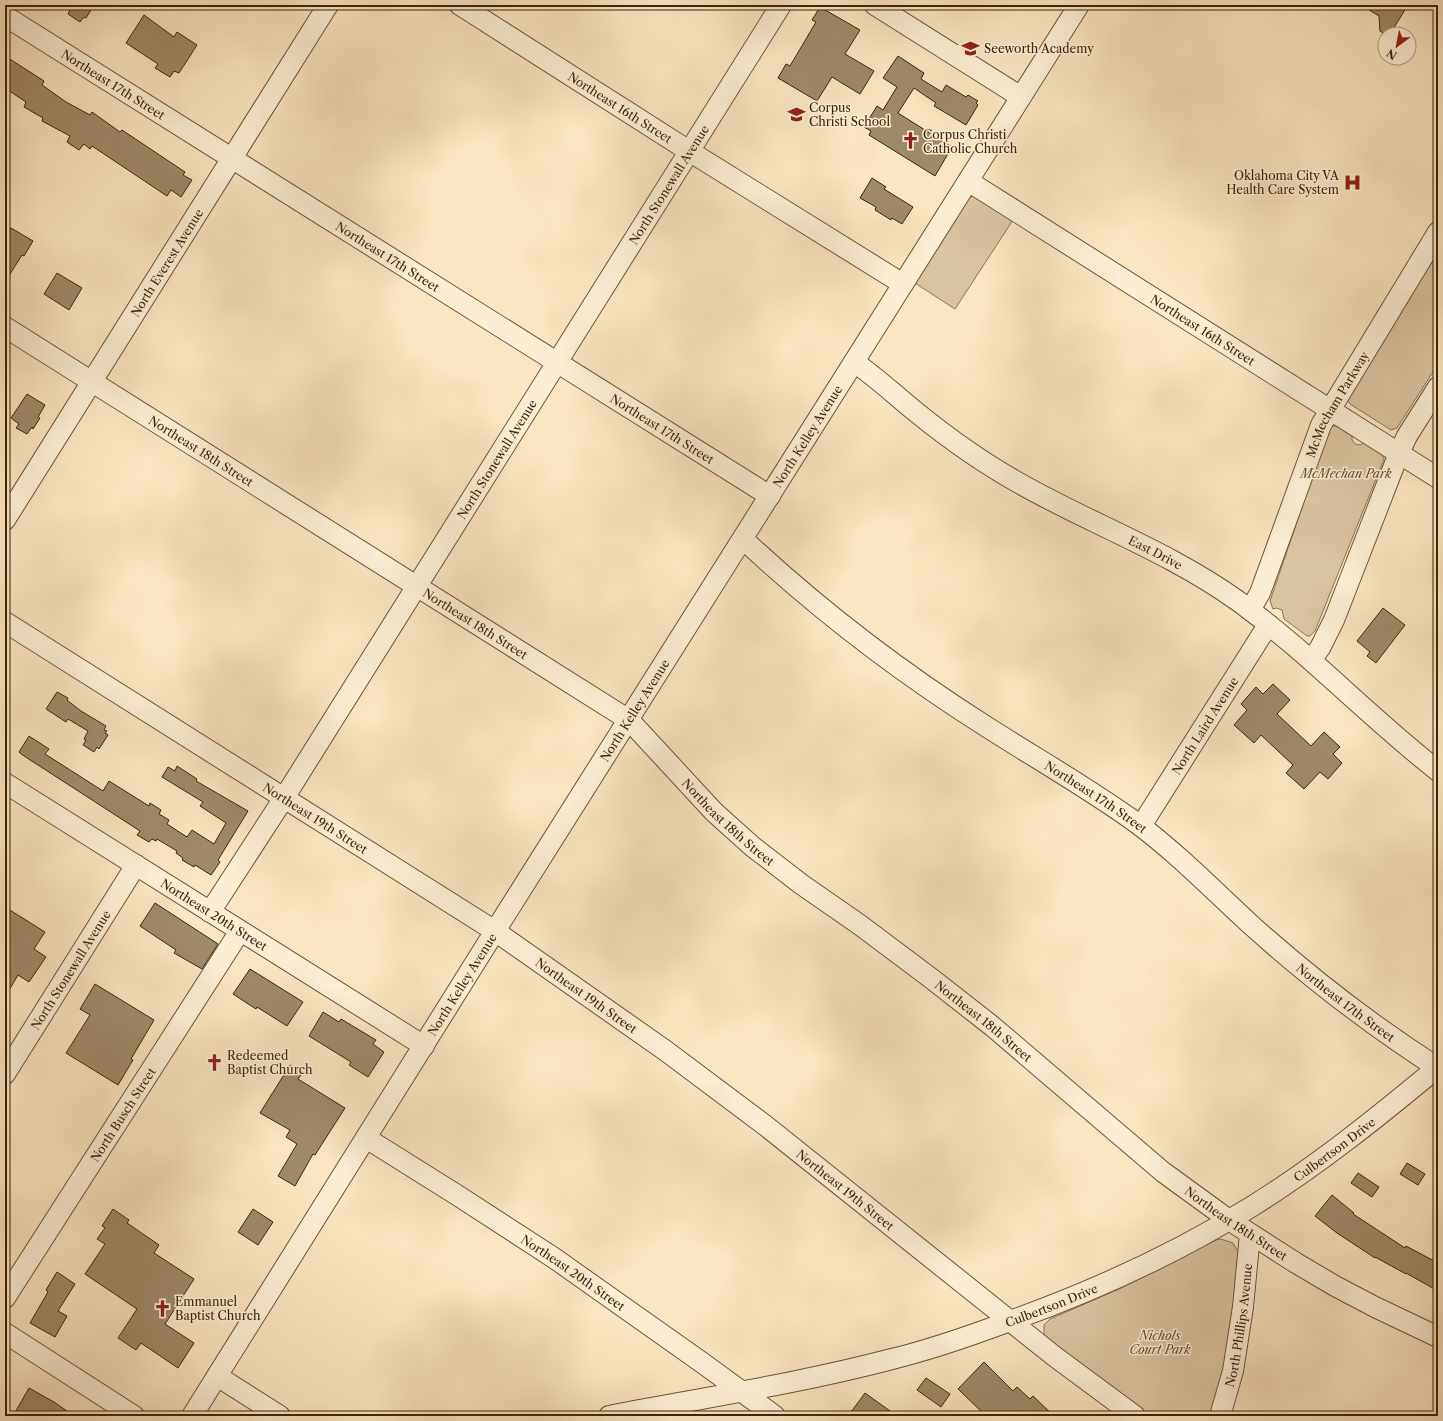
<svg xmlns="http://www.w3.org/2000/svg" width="1443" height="1421" viewBox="0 0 1443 1421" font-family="'Libre Caslon Text',serif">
	<rect width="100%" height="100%" fill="#f9e5bf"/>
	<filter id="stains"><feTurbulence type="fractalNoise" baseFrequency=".005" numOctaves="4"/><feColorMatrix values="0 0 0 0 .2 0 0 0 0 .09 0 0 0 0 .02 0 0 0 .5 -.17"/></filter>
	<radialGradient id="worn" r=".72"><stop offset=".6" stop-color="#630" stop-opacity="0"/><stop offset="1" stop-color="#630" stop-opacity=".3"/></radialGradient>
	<path fill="#d9c4a0" stroke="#8a7455" d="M973,196L979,197L1012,218L1011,223L955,309L915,283L969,198Z
		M1438,244V364L1397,428L1391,430L1350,404L1348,399Z
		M1333,426H1336L1352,436V440L1355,444L1360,445L1364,443L1382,455L1384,459L1315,631L1310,636H1307L1284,619L1282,610L1276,608L1273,609L1270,601L1329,428Z
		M1221,1239L1233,1243L1238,1252L1233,1313L1225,1362L1211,1416H1150L1111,1389L1044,1336V1325L1050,1319L1119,1289L1216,1240Z"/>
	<path fill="#9e8968" stroke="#3b250a" d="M59,5H94L86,18L84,17L80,22L68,14L70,10Z
		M1361,5H1408L1390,34H1385L1380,31L1379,16Z
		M820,7L860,30L845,54L874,71L860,94L832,77L817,101L778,78L786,64L790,66L816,22L812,20Z
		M144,15L174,37L177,32L197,45L179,73L174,71L170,77L155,68L158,64L126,43Z
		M5,56L44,81L42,85L66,102L90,115L92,112L120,132L122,130L185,172L183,175L192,180L181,197L171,190L167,196L92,146L90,149L84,144L79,150L67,142L70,136L42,121L43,118L24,107L26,102L5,88Z
		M898,56L924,73L921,79L942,92L946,85L966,97L968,95L978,101L976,103L978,105L966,125L934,106L936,103L914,88L898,113L952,147L935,176L869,135L871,131L864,127L877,106L883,110L897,87L883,78Z
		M872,178L886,187L884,189L913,207L902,224L892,218L891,220L875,210L876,207L860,198Z
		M11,228L33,241L24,256L22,255L5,282V238Z
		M57,273L82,288L69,310L44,294Z
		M27,394L45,405L38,417L40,418L33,429L32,427L27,434L16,428L19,424L11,418Z
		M1383,608L1405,625L1376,663L1367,656L1370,652L1357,641Z
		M1273,684L1290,700L1277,714L1311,746L1324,732L1340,747L1333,754L1342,763L1328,779L1320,772L1304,789L1286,773L1293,765L1261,735L1254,743L1234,725L1247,710L1241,704L1256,687L1263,694Z
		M57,692L68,698L67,700L81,711L106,726L104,730L107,731L105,733L108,735L99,749L97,747L94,752L83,745L86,740L84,739L88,731L68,719L66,722L46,709Z
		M29,736L49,749L45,754L103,791L109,781L149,806L150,803L161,810L159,814L169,820L167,824L187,837L192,830L214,844L226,823L200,806L203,802L162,777L168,767L175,771L177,766L197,779L196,781L248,811L218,860L220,862L211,875L195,865L194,867L182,860L183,858L176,853L177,851L157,839L156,841L152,839L149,842L137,835L140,831L21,754L19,752Z
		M155,903L218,944L202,969L174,953L176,950L140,926Z
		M5,907L45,932L34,949L46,957L29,982L18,975L5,997Z
		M250,969L303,1002L287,1026L257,1007L256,1009L233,994Z
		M95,984L154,1020L131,1059L133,1060L118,1085L66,1053L90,1015L80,1009Z
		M323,1012L339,1022L341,1019L376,1040L373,1044L384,1052L368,1077L349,1065L351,1062L309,1036Z
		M290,1065L303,1072L298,1079L345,1108L315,1155L313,1154L295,1186L278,1176L297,1144L286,1137L290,1130L260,1113Z
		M1407,1163L1425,1174L1418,1185L1400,1174Z
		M1358,1173L1379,1187L1372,1197L1351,1183Z
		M1332,1195L1354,1213L1353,1214L1405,1248L1406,1246L1438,1263V1291L1406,1273V1274L1375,1257V1258L1337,1233L1315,1216Z
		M113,1209L129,1220L127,1223L159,1245L154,1253L194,1279L165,1324L194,1343L178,1368L141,1343L136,1350L118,1338L137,1309L85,1274L105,1244L97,1239L105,1228L102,1226Z
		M253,1209L273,1222L258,1245L238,1232Z
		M57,1272L75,1284L58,1311L67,1316L55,1337L30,1323L48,1292L46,1290Z
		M984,1362L1013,1391L1017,1387L1030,1399L1033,1396L1054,1416H986L958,1389Z
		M926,1378L950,1394L941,1407L917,1390Z
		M29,1388L54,1402L74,1416H13Z
		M865,1393L897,1416H848Z"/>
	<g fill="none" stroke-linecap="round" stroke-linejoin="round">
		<defs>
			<g id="minor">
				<path id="s1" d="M460,5L689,151L903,284"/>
				<path d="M875,5L1021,97"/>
				<path id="s2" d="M5,16L770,496"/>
				<path id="s3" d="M968,181L1438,478"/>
				<path id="s4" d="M5,327L629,720L714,812L753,847L801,884L860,925L932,979L992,1026L1163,1172L1229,1220L1296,1263L1335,1286L1375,1307L1438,1337"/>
				<path id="s5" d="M854,362C876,377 895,395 916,412C948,438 983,463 1019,483C1091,524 1170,552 1238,601C1309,653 1369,717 1438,771"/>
				<path id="s6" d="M5,520L328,5"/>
				<path id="s7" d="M743,539C818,609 900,672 987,727C1037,759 1090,789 1138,824C1178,854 1213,890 1250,924C1309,977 1371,1025 1438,1068"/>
				<path id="s8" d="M1250,610L1260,593L1321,425L1438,232"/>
				<path id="s9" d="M5,622L495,931L666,1051L766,1126L1054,1356L1135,1416"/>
				<path d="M1311,660L1320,648L1334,620L1371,525L1399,453L1407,436L1438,387"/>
				<path id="s10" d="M5,783L424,1046"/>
				<path id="s11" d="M1141,826L1261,636L1269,625"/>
				<path id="s12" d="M210,912L284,798L781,5"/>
				<path id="s13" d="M5,1074L136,865"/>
				<path id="s14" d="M366,1138L457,1195L554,1258L704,1364L775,1416"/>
				<path id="s15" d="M5,1298L240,931"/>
				<path d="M5,1333L134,1416"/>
				<path d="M217,1376L280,1416"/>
				<path id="s16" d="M192,1416L495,931L1079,5"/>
				<path id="s17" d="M609,1416C702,1398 796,1384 888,1360C930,1350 970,1336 1010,1321C1094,1291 1175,1254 1251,1207C1317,1166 1378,1117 1438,1067"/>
				<path id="s18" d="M1220,1416L1233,1371L1243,1307L1250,1234"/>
			</g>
		</defs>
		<use href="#minor" stroke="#6a5537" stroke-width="22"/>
		<use href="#minor" stroke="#fbeed5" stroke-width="20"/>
	</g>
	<defs>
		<symbol id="school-bare" viewBox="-9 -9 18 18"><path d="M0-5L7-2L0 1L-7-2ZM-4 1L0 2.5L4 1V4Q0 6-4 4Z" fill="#8f2418" stroke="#fbeed5" stroke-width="2.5" paint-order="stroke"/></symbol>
		<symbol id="church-bare" viewBox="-9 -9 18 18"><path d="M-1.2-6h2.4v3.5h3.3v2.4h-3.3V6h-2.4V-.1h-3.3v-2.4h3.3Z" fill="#8f2418" stroke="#fbeed5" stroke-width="2.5" paint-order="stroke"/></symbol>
		<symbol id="hospital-bare" viewBox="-9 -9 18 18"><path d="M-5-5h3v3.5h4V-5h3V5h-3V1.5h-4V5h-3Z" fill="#8f2418" stroke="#fbeed5" stroke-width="2.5" paint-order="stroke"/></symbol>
	</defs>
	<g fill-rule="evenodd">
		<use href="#school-bare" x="958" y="36" width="25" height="25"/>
		<use href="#school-bare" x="784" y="102" width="25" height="25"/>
		<use href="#church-bare" x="898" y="128" width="25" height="25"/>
		<use href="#hospital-bare" x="1340" y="170" width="25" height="25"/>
		<use href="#church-bare" x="202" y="1050" width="25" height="25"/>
		<use href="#church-bare" x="150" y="1296" width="25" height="25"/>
	</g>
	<g text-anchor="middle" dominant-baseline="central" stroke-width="3" stroke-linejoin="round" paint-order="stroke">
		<g font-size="12" fill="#3b250a" stroke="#fbeed5" text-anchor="start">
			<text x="984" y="48">Seeworth Academy</text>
			<text x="809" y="107">Corpus<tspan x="809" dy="14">Christi School</tspan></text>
			<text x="923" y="134">Corpus Christi<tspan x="923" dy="14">Catholic Church</tspan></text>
			<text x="1339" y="175" text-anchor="end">Oklahoma City VA<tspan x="1339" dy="14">Health Care System</tspan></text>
			<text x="227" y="1055">Redeemed<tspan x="227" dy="14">Baptist Church</tspan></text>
			<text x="175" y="1301">Emmanuel<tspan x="175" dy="14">Baptist Church</tspan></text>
		</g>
		<g font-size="12" fill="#3b250a" stroke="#fbeed5">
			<text stroke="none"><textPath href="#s2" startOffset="128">Northeast 17th Street</textPath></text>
			<text stroke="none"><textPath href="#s1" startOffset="190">Northeast 16th Street</textPath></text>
			<text stroke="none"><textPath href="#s12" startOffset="860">North Stonewall Avenue</textPath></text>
			<text stroke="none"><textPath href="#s2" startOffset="452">Northeast 17th Street</textPath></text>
			<text stroke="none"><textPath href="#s6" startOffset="304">North Everest Avenue</textPath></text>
			<text stroke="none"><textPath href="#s3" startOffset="278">Northeast 16th Street</textPath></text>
			<text stroke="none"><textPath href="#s8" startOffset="224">McMecham Parkway</textPath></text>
			<text stroke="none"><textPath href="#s2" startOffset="776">Northeast 17th Street</textPath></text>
			<text stroke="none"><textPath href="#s16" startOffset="1157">North Kelley Avenue</textPath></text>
			<text stroke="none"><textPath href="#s4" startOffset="232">Northeast 18th Street</textPath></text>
			<text stroke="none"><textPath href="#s12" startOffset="536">North Stonewall Avenue</textPath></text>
			<text stroke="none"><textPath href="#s5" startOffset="358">East Drive</textPath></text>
			<text stroke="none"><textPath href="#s4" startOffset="556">Northeast 18th Street</textPath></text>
			<text stroke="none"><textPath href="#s16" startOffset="833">North Kelley Avenue</textPath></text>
			<text stroke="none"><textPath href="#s11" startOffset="119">North Laird Avenue</textPath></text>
			<text stroke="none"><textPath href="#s7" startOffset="438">Northeast 17th Street</textPath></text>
			<text stroke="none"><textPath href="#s9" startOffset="367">Northeast 19th Street</textPath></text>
			<text stroke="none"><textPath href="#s4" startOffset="880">Northeast 18th Street</textPath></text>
			<text stroke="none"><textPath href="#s10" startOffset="247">Northeast 20th Street</textPath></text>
			<text stroke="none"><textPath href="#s13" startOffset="123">North Stonewall Avenue</textPath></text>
			<text stroke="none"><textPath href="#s16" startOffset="509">North Kelley Avenue</textPath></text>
			<text stroke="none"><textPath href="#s9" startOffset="691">Northeast 19th Street</textPath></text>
			<text stroke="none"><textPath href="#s7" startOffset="762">Northeast 17th Street</textPath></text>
			<text stroke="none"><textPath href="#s4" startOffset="1204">Northeast 18th Street</textPath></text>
			<text stroke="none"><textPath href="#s15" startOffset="218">North Busch Street</textPath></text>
			<text stroke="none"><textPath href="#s17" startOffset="781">Culbertson Drive</textPath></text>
			<text stroke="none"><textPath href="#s9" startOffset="1015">Northeast 19th Street</textPath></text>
			<text stroke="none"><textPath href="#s4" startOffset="1528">Northeast 18th Street</textPath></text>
			<text stroke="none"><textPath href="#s14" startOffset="247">Northeast 20th Street</textPath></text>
			<text stroke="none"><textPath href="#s17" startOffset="457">Culbertson Drive</textPath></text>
			<text stroke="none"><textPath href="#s18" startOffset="93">North Phillips Avenue</textPath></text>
		</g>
		<g font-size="12" font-style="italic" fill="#624d30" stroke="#fbeed5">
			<text x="1346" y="473">McMechan Park</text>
			<text x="1160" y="1335">Nichols<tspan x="1160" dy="14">Court Park</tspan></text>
		</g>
	</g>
	<rect width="1443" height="1421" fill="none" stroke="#f9e5bf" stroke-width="20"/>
	<rect x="6" y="6" width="1431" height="1409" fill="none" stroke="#3b250a" stroke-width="2"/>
	<rect x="10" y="10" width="1423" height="1401" fill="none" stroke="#3b250a"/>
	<g transform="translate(1397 46) rotate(212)"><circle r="19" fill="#fbeed5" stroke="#ae9e84"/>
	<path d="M0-3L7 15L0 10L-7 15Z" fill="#8f2418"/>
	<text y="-6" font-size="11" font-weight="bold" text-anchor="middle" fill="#3b250a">N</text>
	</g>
	<rect width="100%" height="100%" filter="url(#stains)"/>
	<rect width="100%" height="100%" fill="url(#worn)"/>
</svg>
